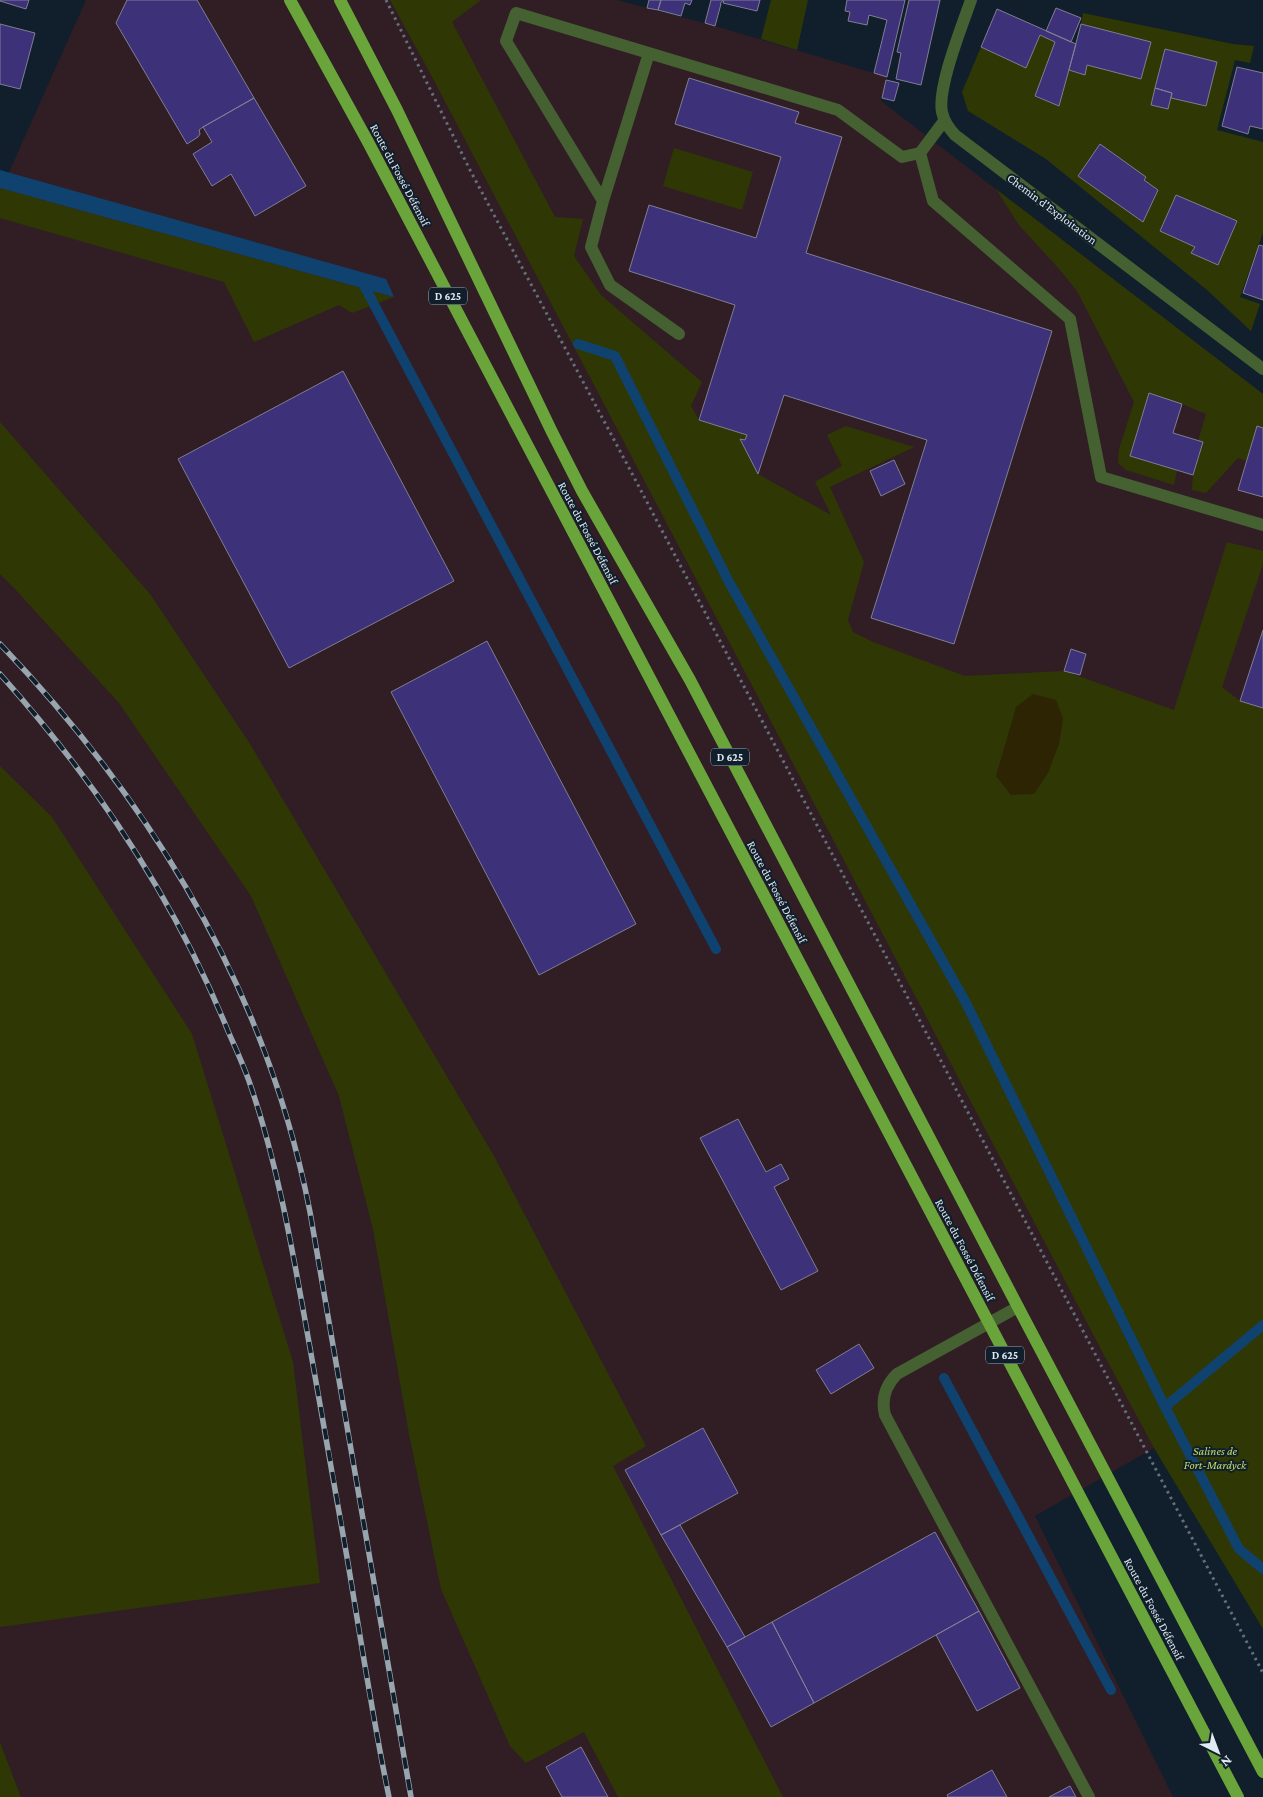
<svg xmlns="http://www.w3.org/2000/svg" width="1263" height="1797" viewBox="0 0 1263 1797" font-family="'Crimson Pro',serif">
	<rect width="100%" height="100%" fill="#101f2b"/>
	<path fill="#301e24" d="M86,0H617L715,26L887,77L881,101L1263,394V1352L1154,1448L1035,1516L1173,1797H21L0,1742V192Z"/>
	<path fill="#2f3804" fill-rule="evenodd" d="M390,0H481L452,22L555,217L583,219L574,256L601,295L702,382L691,406L699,420L747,435L745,440H741L758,474L831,515L815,482L842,466L827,435L846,426L914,447L830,487L864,562L848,620L853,632L873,642L965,676L1064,671L1174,710L1227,542L1263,551V564L1222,687L1240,701L1263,708V1629L1154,1448L1103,1353L430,73Z
		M771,0H808L797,50L761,39Z
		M1083,13L1233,44L1254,46L1250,63L1235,60L1217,130L1263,142V233L1240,297L1260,304L1251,331L1207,290L1046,159L968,111L962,92L981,47L1026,68L1040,35L1055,42L1035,97L1059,106L1069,70L1085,75L1087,65L1141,79L1151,42L1081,24ZM1165,49L1217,62L1205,106L1171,98L1152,105ZM1100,144L1146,177L1144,180L1158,190L1143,222L1078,176ZM1176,195L1237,222L1218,265L1192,253L1195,247L1161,231Z
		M674,148L753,172L742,210L663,186Z
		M0,188L394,297L352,313L339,305L254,342L224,282L0,218Z
		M996,189L1263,394V428L1257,427L1246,461L1238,458L1206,493L1192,490L1193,475L1203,443L1198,441L1206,414L1182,404L1149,394L1130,456L1177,470L1174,485L1126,470L1118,463L1119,449L1134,402L1077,291L1060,270L1019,225Z
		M0,422L150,594L250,744L494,1156L646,1446L613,1466L783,1797H618L584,1732L526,1763L510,1746L441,1589L409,1434L373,1229L339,1096L251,896L119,703L15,589L0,574Z
		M0,766L52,817L192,1034L293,1362L320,1583L0,1627Z
		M0,1742L21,1797H0Z"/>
	<path fill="#2c2403" d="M1033,694L1056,700L1063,719L1059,744L1048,773L1034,794L1011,795L996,776L1016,707Z"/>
	<path fill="#104270" d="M0,170L386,279L394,297L0,188Z"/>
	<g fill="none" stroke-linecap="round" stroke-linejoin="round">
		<path stroke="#104270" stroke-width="10" d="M360,278L716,949
			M578,344L615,356L729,582L965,1001L1165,1407L1263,1325
			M944,1378L1111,1690
			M1165,1407L1239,1549L1263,1569"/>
	</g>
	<path fill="#3d3179" stroke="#7f7e92" d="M0,0H29L26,9L0,1Z
		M127,0H197L254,98L203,127L199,130L200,134L198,137L187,144L116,23Z
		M649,0H661L658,10L647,8Z
		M661,0H692L690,5L685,3L681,16L658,10Z
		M711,0H723L720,4H721L715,26L705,23Z
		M724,0H760L757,11L723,3Z
		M847,0H905L887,77L874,73L887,20L869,15L867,25L848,21L850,12L845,11Z
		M909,0H940L921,85L896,79L901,53L897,52Z
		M1056,8L1081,18L1071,42L1046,31Z
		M997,9L1076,44L1059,106L1035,96L1055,42L1040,35L1026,68L981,47Z
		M0,24L35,33L20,89L0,84Z
		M1081,24L1151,42L1141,79L1087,65L1085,75L1069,70Z
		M1165,49L1217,62L1206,106L1171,98L1172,93L1155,88Z
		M1237,67L1263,73V129L1250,126L1248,134L1222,126Z
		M689,78L799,112L795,123L842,137L806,253L1052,331L954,644L871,618L927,440L784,395L758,474L740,439L745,440L747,435L699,420L735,305L629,271L649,205L756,238L781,157L675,124Z
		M886,80L899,83L894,101L882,98Z
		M1155,88L1172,93L1168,109L1151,105Z
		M254,98L306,186L255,216L231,174L212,186L193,154L212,142L203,127Z
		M1100,144L1146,177L1144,180L1158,190L1143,222L1078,176Z
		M1176,195L1237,221L1218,265L1191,253L1195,247L1160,231Z
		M1259,245L1263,246V300L1243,293Z
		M343,371L454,581L289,668L178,459Z
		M1149,393L1182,404L1173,433L1203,442L1193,475L1130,456Z
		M1257,426L1263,428V497L1238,490Z
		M894,460L905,484L881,496L870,471Z
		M1263,630V708L1240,701Z
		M487,641L636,924L539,975L391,692Z
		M1071,649L1086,654L1080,675L1064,671Z
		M738,1119L766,1172L781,1164L789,1179L774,1187L818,1271L781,1290L700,1138Z
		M859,1344L874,1368L831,1394L816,1370Z
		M703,1428L738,1493L661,1535L625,1470Z
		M680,1525L745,1637L727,1647L661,1535Z
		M935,1532L979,1611L814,1703L772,1622Z
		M979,1611L1020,1688L977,1711L936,1635Z
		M772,1622L814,1703L771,1727L727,1647Z
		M581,1747L608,1797H562L546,1767Z
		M992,1770L1007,1797H948L947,1795Z
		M1070,1786L1076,1797H1049Z"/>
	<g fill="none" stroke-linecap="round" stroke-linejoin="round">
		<path stroke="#63707a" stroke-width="3" stroke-dasharray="2.5 4" stroke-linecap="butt" d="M386,0L470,170L628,466L1263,1673"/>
		<path stroke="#456131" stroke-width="12" d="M971,0C962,26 937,88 942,112C944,122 949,128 955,135L1263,369
			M649,53L603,201L591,247L610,285L679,334
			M920,153L933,201L1070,319L1101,477L1263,525
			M603,201L506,41L516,13L838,110L902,157L920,153L944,121
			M1018,1307L897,1374C885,1386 881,1399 885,1415L1089,1797"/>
		<path stroke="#6aa53b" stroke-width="12" d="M290,0L368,142L1238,1797
			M340,0L397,110L552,432L582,491L690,680L1018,1307L1263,1772"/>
		<defs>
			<path id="rail" d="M0,644C154,805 267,991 310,1212L411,1797
				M0,674C95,780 174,898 228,1031C235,1047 243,1064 249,1081C279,1167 294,1259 310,1348C323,1420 336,1492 348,1563C361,1641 373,1720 389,1797"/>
		</defs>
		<use href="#rail" stroke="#99a5ae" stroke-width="5.5"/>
		<use href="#rail" stroke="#101f2b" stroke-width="4" stroke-dasharray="11" stroke-linecap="butt"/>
	</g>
	<g text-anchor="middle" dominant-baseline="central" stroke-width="4" stroke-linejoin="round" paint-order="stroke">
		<g fill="#101f2b" stroke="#a2adb6" stroke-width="1">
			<rect x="429" y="287.5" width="38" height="17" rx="4"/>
			<rect x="711" y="748.5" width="38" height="17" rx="4"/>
			<rect x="986" y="1346.5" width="38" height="17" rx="4"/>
		</g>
		<g font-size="11" font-weight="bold" fill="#e0eaf2">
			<text x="448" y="296">D 625</text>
			<text x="730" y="757">D 625</text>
			<text x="1005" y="1355">D 625</text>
		</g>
		<g font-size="12" fill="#e0eaf2" stroke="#101f2b">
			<text transform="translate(400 175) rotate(62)">Route du Fossé Défensif</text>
			<text transform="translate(1052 209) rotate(37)">Chemin d'Exploitation</text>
			<text transform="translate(588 533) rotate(62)">Route du Fossé Défensif</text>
			<text transform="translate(777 892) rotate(62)">Route du Fossé Défensif</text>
			<text transform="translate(965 1250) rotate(62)">Route du Fossé Défensif</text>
			<text transform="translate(1154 1609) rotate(62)">Route du Fossé Défensif</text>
		</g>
		<g font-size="12" font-style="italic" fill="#c2dd66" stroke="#101f2b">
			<text x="1215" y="1451">Salines de<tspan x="1215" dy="14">Fort-Mardyck</tspan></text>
		</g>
	</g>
	<g transform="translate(1218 1752) rotate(138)" stroke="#101f2b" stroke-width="4" paint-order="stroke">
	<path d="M0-4L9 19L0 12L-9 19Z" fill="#e0eaf2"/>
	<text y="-8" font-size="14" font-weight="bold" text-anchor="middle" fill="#e0eaf2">N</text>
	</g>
</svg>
